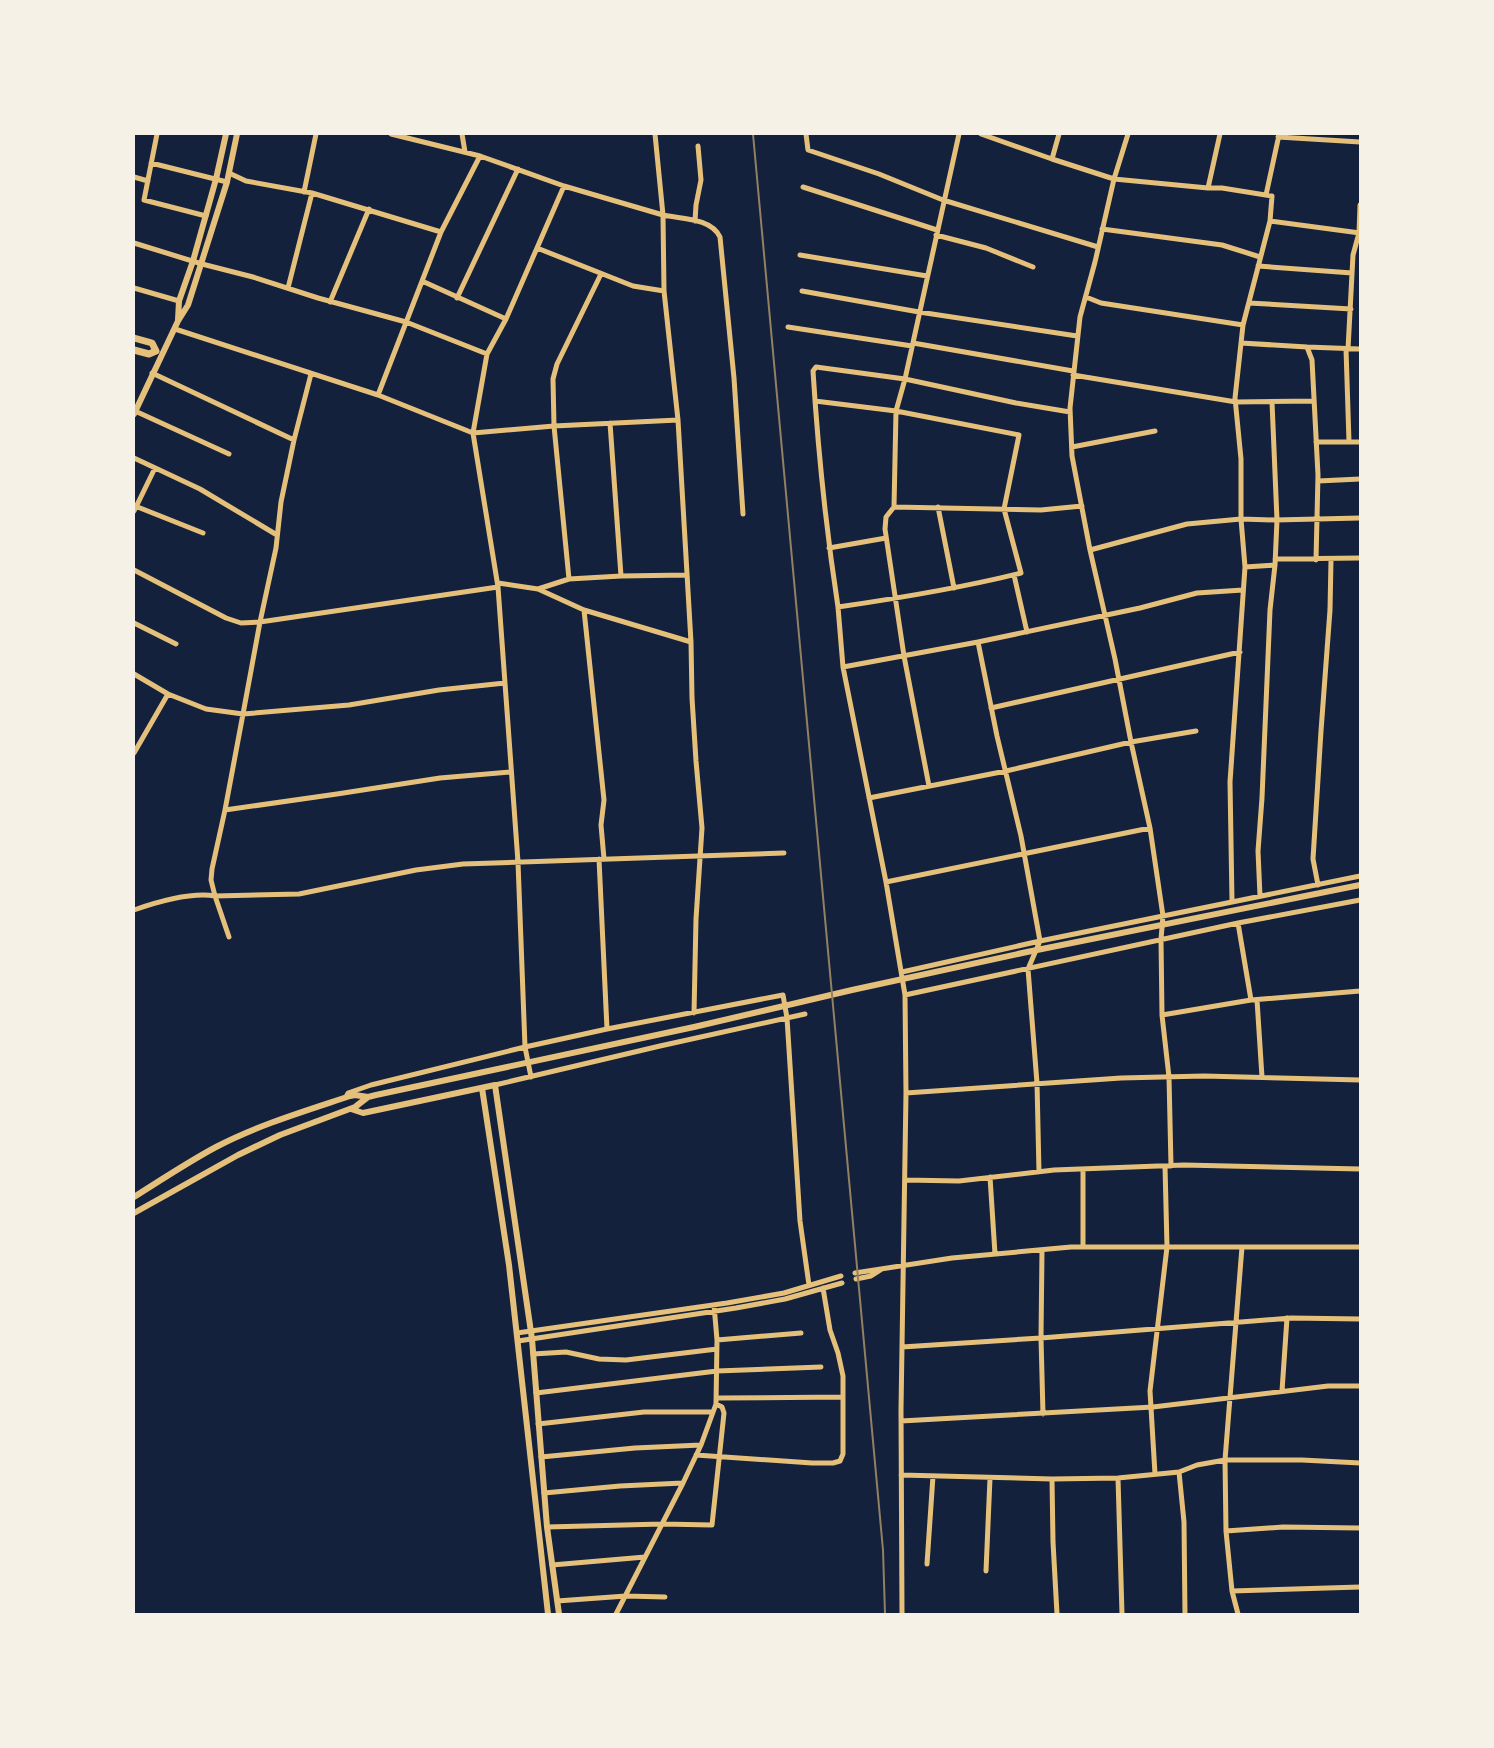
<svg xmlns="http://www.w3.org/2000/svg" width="1494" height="1748" viewBox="0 0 1494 1748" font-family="'PT Sans',sans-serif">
	<rect width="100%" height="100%" fill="#14213d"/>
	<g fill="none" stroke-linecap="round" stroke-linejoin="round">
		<path stroke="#e5c07b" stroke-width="5" d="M157,134L144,200L206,216
			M391,134L480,156L564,186L663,215L655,134
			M462,134L465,152
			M806,134L808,150L879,174L943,200L1098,247
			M959,134L905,379L1016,403L1070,412
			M981,134L1052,159
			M1059,134L1052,159L1114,179L1208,188H1222L1272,196L1270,221
			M1128,134L1114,179L1095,262L1080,317L1070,408L1072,456L1090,550L1115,659L1131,742L1150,828L1163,916L1161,939L1162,1015
			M1278,137L1360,142
			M151,163L227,182
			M229,173L246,181L312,193L441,232
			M134,177L148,181
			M803,187L937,230
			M1208,188L1220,134
			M304,192L316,134
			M1266,195L1279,135
			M695,221L696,205L701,180L698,146
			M1102,229L1222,245L1260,257
			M936,235L986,248L1033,267
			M134,243L202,264L253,277L318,298L406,322L487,354
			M537,248L564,186
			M800,255L927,276
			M1258,266L1352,273
			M422,281L506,319L537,248L633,286L664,291
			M134,288L179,301
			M288,288L312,193
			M802,291L919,312L1077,336
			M1086,297L1101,303L1243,325L1270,221L1360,233
			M457,298L518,169
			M330,302L369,209
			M1249,303L1351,309
			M506,319L487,354L473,433L554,426L678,420
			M1243,325L1235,398L1241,459V519L1245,567L1275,565L1270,610L1262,798L1258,851L1260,896
			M788,327L912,346
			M175,329L378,395L473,433L498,587L518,862L525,1047L531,1077
			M913,343L1073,371
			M1241,343L1307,347
			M1346,349L1349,442
			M1348,349L1353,255L1359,233L1360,205
			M816,367L905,379L896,411L1019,435L1004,509L1021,573C961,588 900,598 838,607C826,529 818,450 813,371Z
			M152,373L294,440
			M311,374L294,440L281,502L276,548L260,622L243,714L349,705L439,690L505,683
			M1073,375L1236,402L1314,401
			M378,395L441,232L480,156
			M815,401L896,411L894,507L1041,510L1082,506
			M1272,402L1277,520L1275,565
			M135,411L229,454
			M610,423L621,576
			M1316,442H1360
			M1072,447L1155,431
			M134,458L200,489L277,535
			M1318,481L1360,479
			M135,506L203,533
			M894,507L886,517L885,529L904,656L929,786
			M938,507L954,588
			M134,511L155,468
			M829,548L886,538
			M1090,550L1187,524L1241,519L1275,520L1360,518
			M1275,559L1360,558
			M1316,560L1318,475L1312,360L1307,347L1360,349
			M134,570L226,618L241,623L260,622L498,587
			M1014,575L1027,632
			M569,579L554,426L553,379L557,364L601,274
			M498,583L538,589L584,610L691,642L678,420L664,291L663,215C682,219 711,218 720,237L734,378L743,514
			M538,589L569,579L621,576L686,575
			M838,607L843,667
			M584,610L604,800L601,825L604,859
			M134,623L176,644
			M691,642L692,698L696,761L702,828L696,919L694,1013
			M134,674L168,694L206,709L243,714L225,810L337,794L440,778L511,772
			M991,708L1240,652
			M134,753L168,694
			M869,798L1006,771L1131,742L1196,731
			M225,810L212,869L211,880L215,896L299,894L416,870L463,864L784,853
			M599,859L607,1029
			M886,882L1150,828
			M1318,885L1313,859L1321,731L1330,610L1331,560
			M1232,901L1230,782L1245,567
			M134,910C157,902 191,892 215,896L229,937
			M1238,923L1251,1000
			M902,972L1040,941L1360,876
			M905,995L1238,923L1360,900
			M1257,1000L1262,1077
			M495,1085L660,1046L805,1014
			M906,1093L1121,1078L1204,1076L1360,1080
			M346,1097L348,1093L371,1085L525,1047L607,1029L783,995L787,1018L800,1221L809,1285
			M1171,1166L1169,1077L1162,1015L1251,1000L1360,991
			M1039,1172L1037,1083L1028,969L1040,941L1021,836L997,736L978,642L1140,608L1197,593L1243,590
			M990,1177L995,1254
			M905,1180L959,1181L1054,1170L1184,1165L1360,1169
			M1083,1247V1169
			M1042,1250L1041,1338L1043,1414
			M855,1273L952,1258L1071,1247H1360
			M856,1279L871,1276L882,1269
			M517,1333L727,1303L784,1293L841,1276
			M717,1340L801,1333
			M518,1341L736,1308L785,1299L842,1283
			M902,1347L1041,1338L1291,1318L1360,1319
			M533,1354L566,1352L599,1359L626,1360L717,1349
			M1282,1391L1287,1318
			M536,1393L717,1371L821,1367
			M718,1398L843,1397
			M901,1421L1153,1407L1328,1386H1360
			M538,1424L644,1412H713
			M696,1455L812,1463H833L840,1461L843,1454V1376L838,1353L830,1330L823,1288
			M541,1457L635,1448L701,1445
			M1179,1472L1184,1522L1185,1614
			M1155,1474L1150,1391L1167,1247L1165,1166
			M901,1475L1052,1479L1118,1478L1179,1472L1197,1465L1225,1460H1302L1360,1463
			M1118,1478L1122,1614
			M1052,1479L1053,1542L1057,1614
			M544,1493L620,1486L683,1483
			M547,1527L662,1524L712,1525L724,1413L722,1407L716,1404
			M1226,1531L1283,1527L1360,1528
			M927,1564L933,1476
			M552,1565L645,1557
			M986,1571L990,1478
			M1232,1591L1360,1587
			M557,1601L626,1596L665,1597
			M616,1614L683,1483L701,1445L716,1404L717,1340L714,1305
			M902,1614L901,1410L906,1093L905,995L886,882L843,667L978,642
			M1238,1614L1232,1591L1226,1531L1225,1460L1242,1247"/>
		<path stroke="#e5c07b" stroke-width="6" d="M178,320L179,301L193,261L216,179L226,134
			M134,414L178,321L188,305L227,182L237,134
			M482,1088L509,1265L548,1614
			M351,1109L363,1113L495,1085L532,1339L547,1527L559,1614
			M134,1197C161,1180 188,1162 216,1147C258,1125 305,1111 350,1096L355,1095L368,1097
			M134,1213L238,1155L280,1135L355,1107L368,1097L376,1095L694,1027L852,990L1027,952L1360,885"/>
		<path stroke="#e5c07b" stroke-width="7" d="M134,338L152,343L156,351L149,354L134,350"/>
		<path stroke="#918062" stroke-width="2" d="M753,134L883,1550L885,1614"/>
	</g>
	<rect width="1494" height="1748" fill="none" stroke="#f6f1e7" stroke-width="270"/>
</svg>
